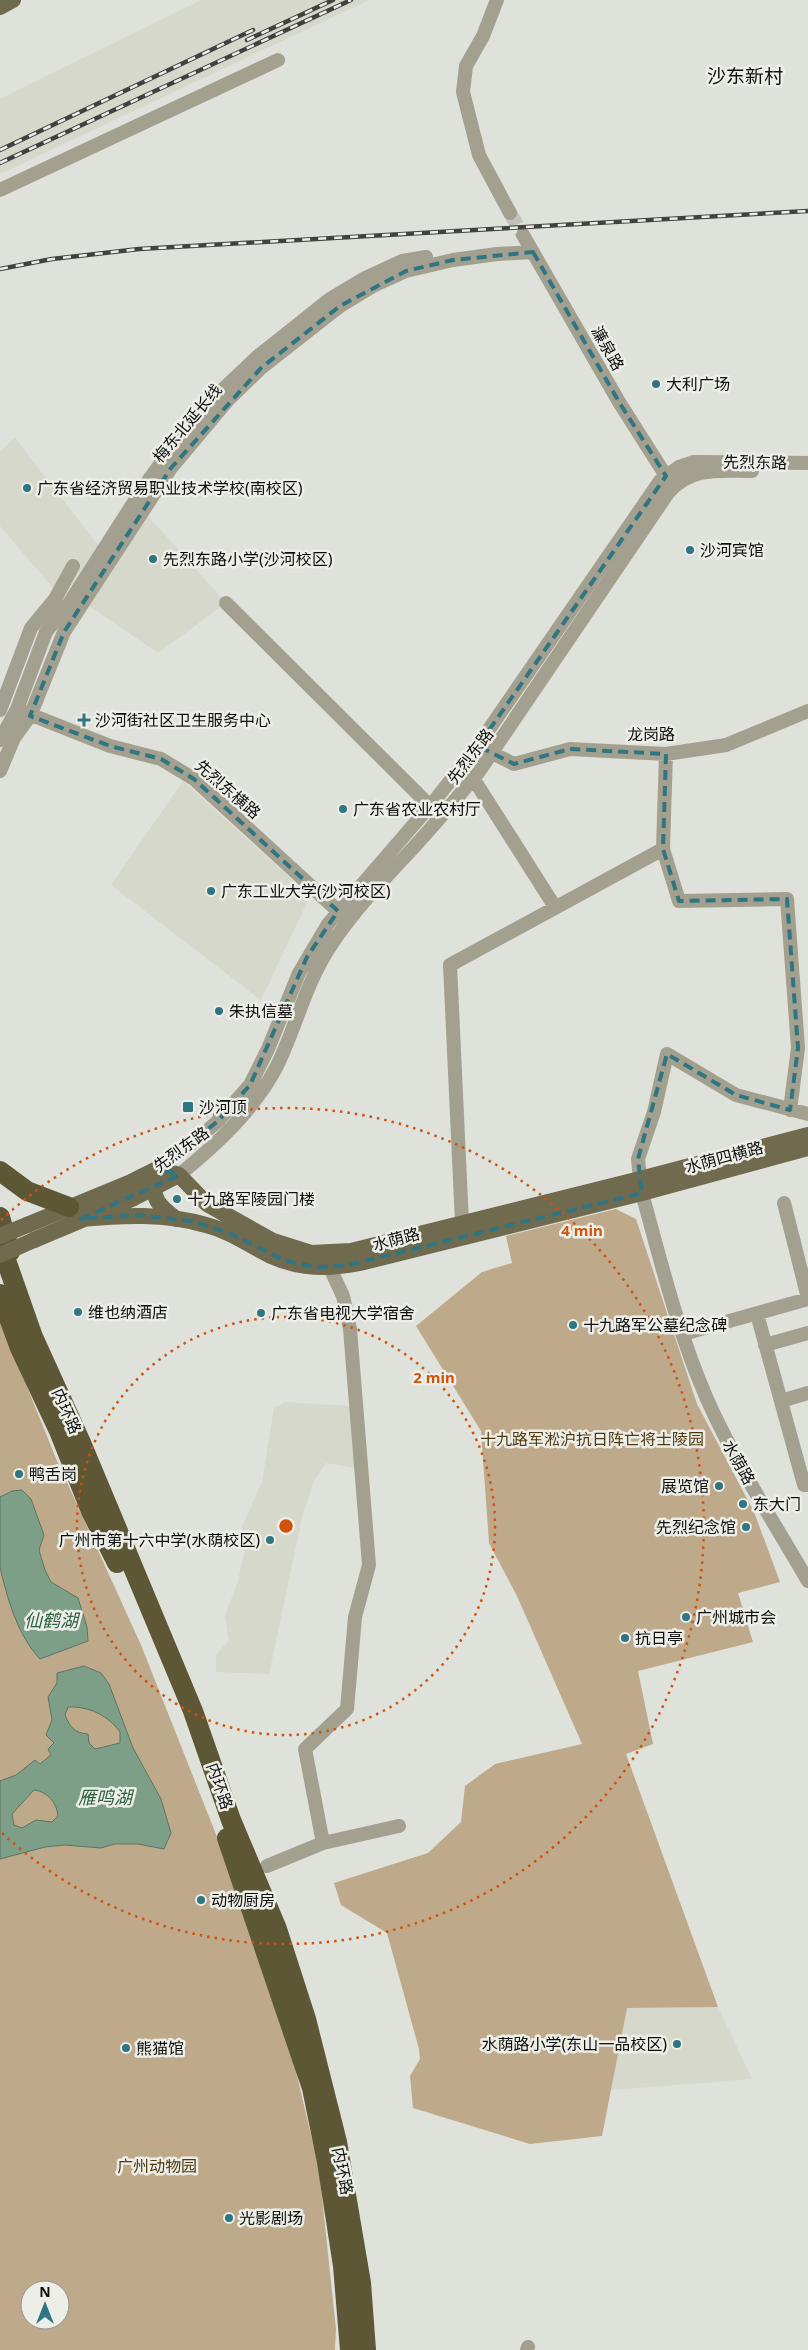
<svg xmlns="http://www.w3.org/2000/svg" width="808" height="2350" viewBox="0 0 808 2350" font-family="'Noto Sans','Noto Sans SC',sans-serif">
	<rect width="100%" height="100%" fill="#dfe1db"/>
	<path fill="#d5d8cb" d="M201,0H369L0,174V99Z
		M15,438L101,549L65,602L0,526V451Z
		M148,516L226,603L158,653L89,606Z
		M183,781L310,896L261,1000L111,885Z
		M285,1402L362,1407V1469L326,1463L314,1481L303,1513L269,1674L216,1672V1654L229,1641L225,1616L238,1581L244,1552L242,1527L262,1482L274,1408Z
		M718,2007L752,2079L611,2090L626,2008Z"/>
	<path fill="#bea98a" fill-rule="evenodd" d="M616,1209L636,1219L697,1404L754,1512L780,1582L738,1593L753,1642L638,1671L653,1744L626,1754L718,2007L627,2008L602,2136L530,2144L413,2108L410,2076L420,2059L419,2049L387,1933L341,1905L334,1883L428,1853L461,1822L465,1786L495,1764L582,1744L517,1596L489,1543L481,1431L416,1326L482,1272L512,1263L506,1236Z
		M0,1320L55,1456L141,1645L219,1842L290,2046L319,2169L336,2329L335,2350H0ZM30,2290H60V2320H30Z"/>
	<path fill="#7e9f87" stroke="#5c7462" fill-rule="evenodd" d="M22,1490L31,1499L44,1535L39,1550L45,1570L51,1582L78,1598L87,1627L88,1641L40,1659C18,1636 7,1598 0,1567C0,1552 0,1515 0,1497L12,1491Z
		M84,1666L101,1673L109,1684L133,1748L161,1799L171,1833L164,1849L138,1844H114L101,1848L65,1845L45,1847L0,1859V1781L16,1775L35,1760L40,1764L51,1755L48,1749L54,1743L46,1735L52,1720L48,1697L57,1683V1673ZM68,1707C88,1706 108,1715 120,1732V1743L95,1749L89,1743L88,1734C74,1733 70,1727 65,1715ZM34,1790C47,1791 57,1803 58,1816L52,1822L36,1820L22,1828L14,1825L12,1814Z"/>
	<g fill="none" stroke-linecap="round" stroke-linejoin="round">
		<path stroke="#c0c1bc" stroke-width="14" stroke-dasharray="14 7" stroke-linecap="butt" d="M510,213L523,235"/>
		<path stroke="#a3a090" stroke-width="14" d="M497,0L483,36L466,66L463,92L479,155L510,213
			M0,190L278,60
			M523,235L619,402L666,476
			M226,603L430,806
			M0,710L31,628L55,599L73,566
			M24,712L110,746L161,759L194,779L338,911
			M0,740L17,709L46,632L70,602L145,485L182,434L219,393L257,357L330,299L365,278L402,261L426,257
			M492,753L514,764L570,749L666,754L726,745L808,711
			M0,771L14,738L30,716L64,632L171,468L228,400L261,368L340,306L373,286L406,271L453,260L497,254L533,252
			M473,778L555,907
			M663,849L679,901L787,899L798,1048L790,1110
			M159,1168L194,1142L218,1121L250,1085L268,1049L299,973L328,924L435,800L474,751L660,481L679,467L694,462L808,463
			M179,1175C217,1144 254,1110 277,1066C296,1027 306,982 331,945C355,909 385,878 414,847C436,823 457,798 478,773L668,493C691,466 720,471 752,471
			M640,1179L638,1159L654,1112L667,1054L736,1095L808,1114
			M642,1193C661,1262 678,1333 707,1399C735,1462 773,1521 808,1581
			M784,1203L808,1298
			M462,1223L450,965L663,849L666,754
			M757,1314L804,1485H808
			M683,1334L808,1299
			M765,1345L808,1333
			M781,1401L808,1393
			M323,1843L305,1749L347,1709L355,1617L369,1565L350,1329L343,1296L330,1268
			M267,1866L323,1843L399,1826
			M527,2350L528,2347"/>
		<path stroke="#706a4e" stroke-width="16" d="M0,7L13,0
			M159,1168L179,1175L207,1204L273,1241L311,1253L351,1251L640,1179L808,1135
			M155,1179C151,1200 161,1207 176,1219
			M81,1219C123,1215 165,1213 206,1225C230,1231 249,1245 271,1256C299,1269 331,1269 360,1263L642,1193L808,1148
			M27,1225L129,1183L159,1168
			M34,1240L134,1198L179,1175"/>
		<path stroke="#5e5736" stroke-width="20" d="M0,1171L27,1191L69,1207
			M0,1217L10,1252
			M0,1243L33,1337L82,1445L193,1711L231,1820L277,1929L306,2019L337,2142L361,2283L366,2350
			M0,1294L20,1348L59,1431L91,1511L117,1563
			M227,1838L312,2088L327,2162L343,2266L350,2350"/>
		<defs>
			<path id="rail" d="M247,40L333,0
				M0,150L253,30
				M0,163L351,0
				M0,269L52,259L139,249L808,211"/>
		</defs>
		<use href="#rail" stroke="#41423f" stroke-width="4.5"/>
		<use href="#rail" stroke="#edeee8" stroke-width="2.5" stroke-dasharray="8" stroke-linecap="butt"/>
		<path stroke="#706a4e" stroke-width="16" d="M0,1236L27,1225
			M0,1255L34,1240"/>
	</g>
	<path fill="none" stroke="#2f7582" stroke-width="4" stroke-dasharray="10 6" stroke-linejoin="round" d="M533,252L619,402L666,476L478,746L514,764L570,749L666,754L663,849L679,901L787,899L798,1048L790,1110L736,1095L667,1054L638,1159L642,1193L344,1266L315,1267L286,1261L229,1233L191,1221L138,1215L81,1219L179,1175L159,1168L218,1121L250,1085L307,957L338,911L194,779L161,759L110,746L30,716L64,632L171,468L261,368L340,306L406,271L453,260Z"/>
	<g fill="none" stroke="#d2520c" stroke-width="2.5" stroke-dasharray="2.5 5">
		<circle cx="286" cy="1526" r="209"/>
		<path d="M1 1220A418 418 0 1 1 1 1832"/>
	</g>
	<g fill="#2f7582" stroke="#edeee8" stroke-width="2">
		<circle cx="656" cy="384" r="5"/>
		<circle cx="27" cy="488" r="5"/>
		<circle cx="690" cy="550" r="5"/>
		<circle cx="153" cy="559" r="5"/>
		<path d="M81.5 712.5h5v5h5v5h-5v5h-5v-5h-5v-5h5z"/>
		<circle cx="343" cy="809" r="5"/>
		<circle cx="211" cy="891" r="5"/>
		<circle cx="219" cy="1011" r="5"/>
		<rect x="182" y="1101" width="12" height="12" rx="2.5"/>
		<circle cx="177" cy="1199" r="5"/>
		<circle cx="78" cy="1312" r="5"/>
		<circle cx="261" cy="1313" r="5"/>
		<circle cx="573" cy="1325" r="5"/>
		<circle cx="19" cy="1474" r="5"/>
		<circle cx="719" cy="1486" r="5"/>
		<circle cx="743" cy="1504" r="5"/>
		<circle cx="746" cy="1527" r="5"/>
		<circle cx="270" cy="1540" r="5"/>
		<circle cx="686" cy="1617" r="5"/>
		<circle cx="625" cy="1638" r="5"/>
		<circle cx="201" cy="1900" r="5"/>
		<circle cx="677" cy="2044" r="5"/>
		<circle cx="126" cy="2048" r="5"/>
		<circle cx="229" cy="2218" r="5"/>
	</g>
	<g text-anchor="middle" dominant-baseline="central" stroke-width="5" stroke-linejoin="round" paint-order="stroke">
		<g font-size="16" fill="#0e0e0d" stroke="#edeee8">
			<text transform="translate(608 348) rotate(61)">濂泉路</text>
			<text transform="translate(187 423) rotate(-50)">梅东北延长线</text>
			<text transform="translate(755 462) rotate(1)">先烈东路</text>
			<text x="651" y="734">龙岗路</text>
			<text transform="translate(470 756) rotate(-53)">先烈东路</text>
			<text transform="translate(228 789) rotate(41)">先烈东横路</text>
			<text transform="translate(181 1149) rotate(-36)">先烈东路</text>
			<text transform="translate(724 1157) rotate(-15)">水荫四横路</text>
			<text transform="translate(396 1239) rotate(-15)">水荫路</text>
			<text transform="translate(67 1411) rotate(66)">内环路</text>
			<text transform="translate(739 1462) rotate(61)">水荫路</text>
			<text transform="translate(220 1786) rotate(71)">内环路</text>
			<text transform="translate(343 2171) rotate(79)">内环路</text>
		</g>
		<g font-size="16" fill="#0e0e0d" stroke="#edeee8" text-anchor="start">
			<text x="666" y="384">大利广场</text>
			<text x="37" y="488">广东省经济贸易职业技术学校(南校区)</text>
			<text x="700" y="550">沙河宾馆</text>
			<text x="163" y="559">先烈东路小学(沙河校区)</text>
			<text x="95" y="720">沙河街社区卫生服务中心</text>
			<text x="353" y="809">广东省农业农村厅</text>
			<text x="221" y="891">广东工业大学(沙河校区)</text>
			<text x="229" y="1011">朱执信墓</text>
			<text x="199" y="1107">沙河顶</text>
			<text x="187" y="1199">十九路军陵园门楼</text>
			<text x="88" y="1312">维也纳酒店</text>
			<text x="271" y="1313">广东省电视大学宿舍</text>
			<text x="583" y="1325">十九路军公墓纪念碑</text>
			<text x="29" y="1474">鸭舌岗</text>
			<text x="709" y="1486" text-anchor="end">展览馆</text>
			<text x="753" y="1504">东大门</text>
			<text x="736" y="1527" text-anchor="end">先烈纪念馆</text>
			<text x="260" y="1540" text-anchor="end">广州市第十六中学(水荫校区)</text>
			<text x="696" y="1617">广州城市会</text>
			<text x="635" y="1638">抗日亭</text>
			<text x="211" y="1900">动物厨房</text>
			<text x="667" y="2044" text-anchor="end">水荫路小学(东山一品校区)</text>
			<text x="136" y="2048">熊猫馆</text>
			<text x="239" y="2218">光影剧场</text>
		</g>
		<g font-size="16" fill="#503911" stroke="#edeee8">
			<text x="592" y="1439">十九路军淞沪抗日阵亡将士陵园</text>
			<text x="157" y="2166">广州动物园</text>
		</g>
		<g font-size="18" font-style="italic" fill="#2d6240" stroke="#edeee8">
			<text x="51" y="1620">仙鹤湖</text>
			<text x="105" y="1797">雁鸣湖</text>
		</g>
		<g font-size="19" fill="#0e0e0d" stroke="#edeee8">
			<text x="745" y="76">沙东新村</text>
		</g>
	</g>
	<circle cx="286" cy="1526" r="8" fill="#d2520c" stroke="#edeee8" stroke-width="2.5"/>
	<g font-size="15" text-anchor="middle" font-weight="bold" fill="#d2520c" stroke="#edeee8" stroke-width="5" stroke-linejoin="round" paint-order="stroke">
		<text x="582" y="1236">4 min</text>
		<text x="434" y="1383">2 min</text>
	</g>
	<g transform="translate(45 2305)"><circle r="24" fill="#edeee8" stroke="#949490"/>
	<path d="M0-4L9 19L0 12L-9 19Z" fill="#2f7582"/>
	<text y="-8" font-size="14" font-weight="bold" text-anchor="middle" fill="#0e0e0d">N</text>
	</g>
</svg>
